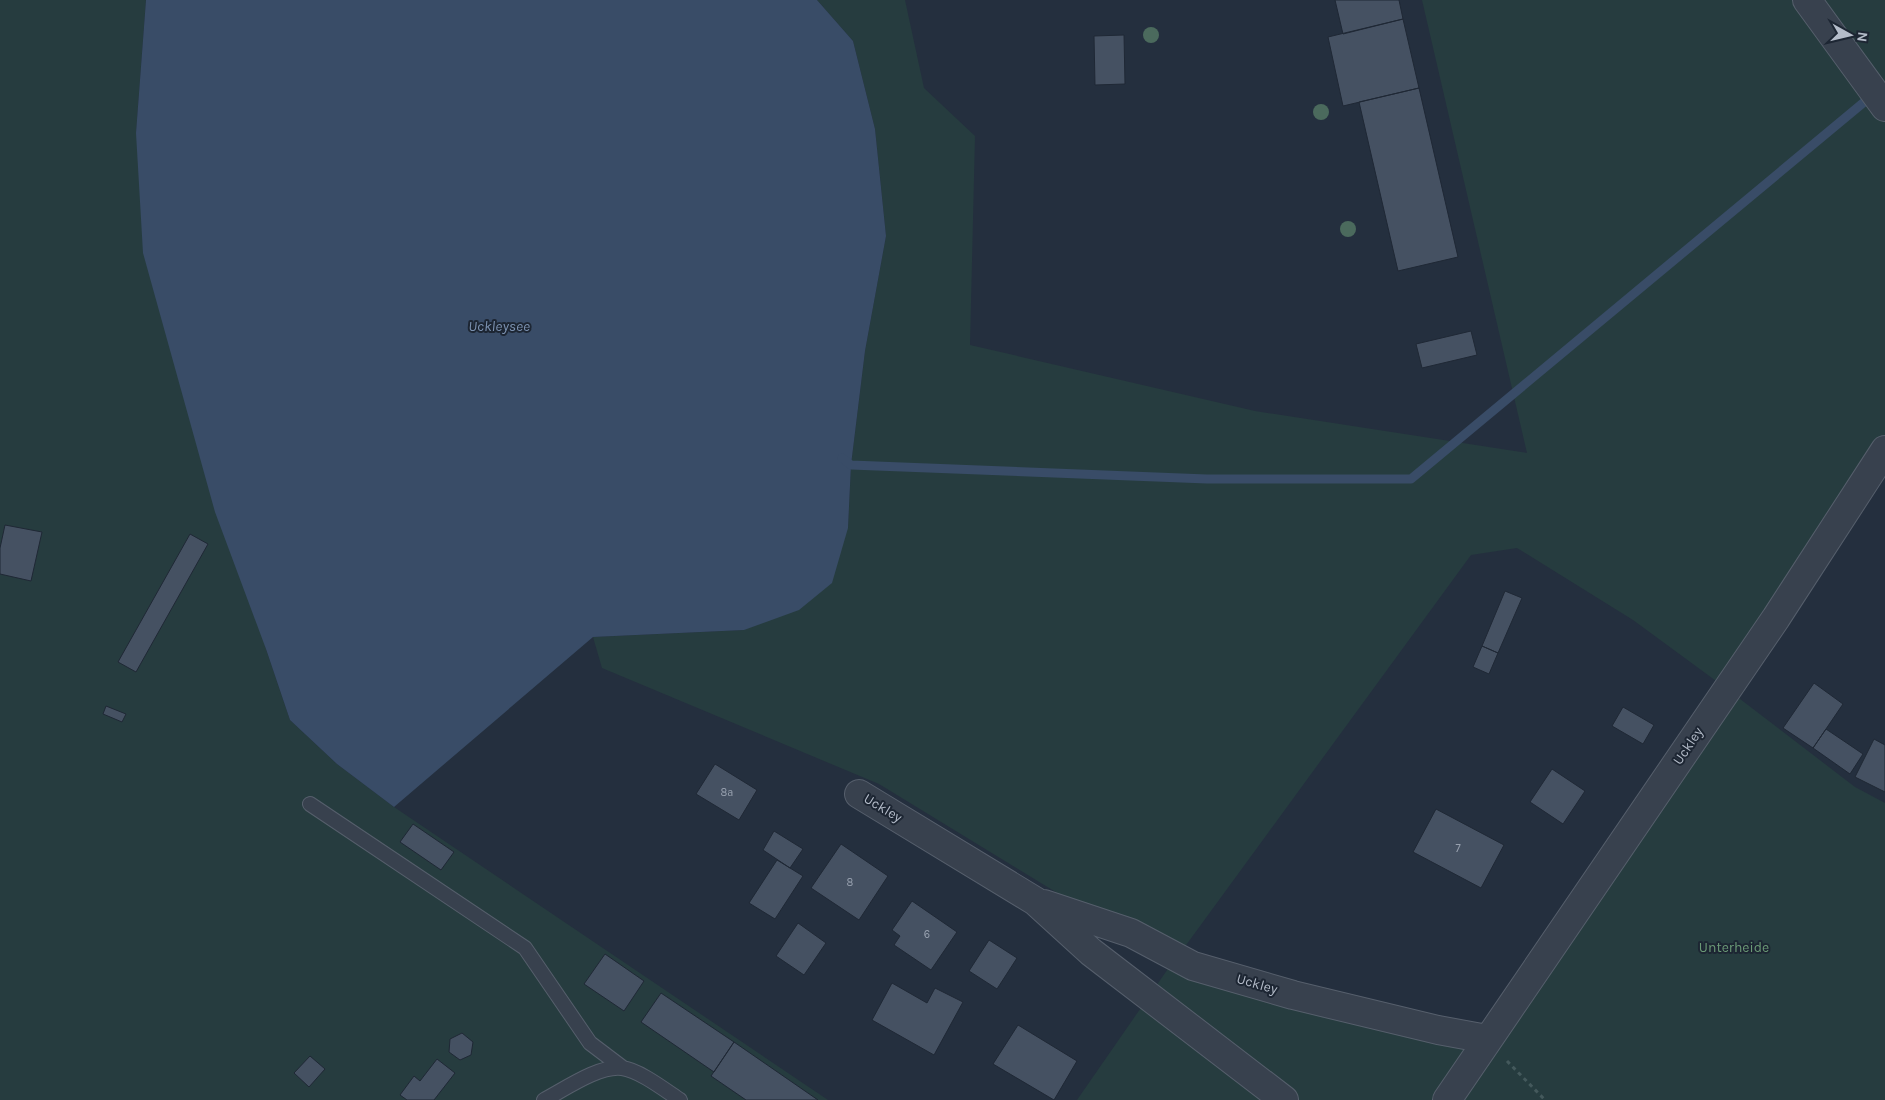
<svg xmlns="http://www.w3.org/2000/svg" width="1885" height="1100" viewBox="0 0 1885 1100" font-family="Karla,sans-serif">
	<rect width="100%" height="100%" fill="#242f3e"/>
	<path fill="#263c3f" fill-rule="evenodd" d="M0,0H146L136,133L266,649L290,720L337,764L394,807L828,1100H0Z
		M817,0H905L924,88L975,136L970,345L1255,411L1527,453L1422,0H1885V450L1727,689L1855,787L1885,803V1100H1077L1172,963L879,784L602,668L593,637L744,630L848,528L851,465L865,351L886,236L875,129L853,41ZM1517,548L1633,620L1727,689L1488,1039L1173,963L1471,555Z"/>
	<path fill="#394c67" d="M146,0H817L853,41L875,129L886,236L865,351L851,465L848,528L832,583L799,610L744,630L593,637L394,807L337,764L290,720L266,649L215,512L143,253L136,133Z"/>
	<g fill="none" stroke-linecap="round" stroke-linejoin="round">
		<path stroke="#394c67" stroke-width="9" d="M842,458L851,465L1207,479H1411L1869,98"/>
	</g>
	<path fill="#455162" stroke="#1f2835" d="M1335,0H1399L1403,19L1343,34Z
		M1403,19L1419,88L1343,106L1328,37Z
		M1124,35L1125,84L1095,85L1094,36Z
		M1419,88L1458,257L1398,271L1359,102Z
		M1471,331L1477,355L1422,368L1416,344Z
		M5,525L42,532L31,581L0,574V548Z
		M190,534L208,544L136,672L118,662Z
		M1505,591L1522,598L1498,653L1482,646Z
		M1482,646L1498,653L1489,674L1473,667Z
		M1814,683L1843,704L1813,748L1783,728Z
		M106,706L126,714L122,722L103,714Z
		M1623,707L1654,725L1643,744L1612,726Z
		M1826,729L1863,754L1850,774L1813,748Z
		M1874,739L1885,745V792L1855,777Z
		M715,764L757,790L739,820L696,794Z
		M1552,769L1585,791L1563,824L1530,802Z
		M1436,809L1504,845L1481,888L1413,852Z
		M413,824L454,852L441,870L400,842Z
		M774,831L803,849L790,868L763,850Z
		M841,844L888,876L859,920L811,888Z
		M777,860L803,876L775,919L749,903Z
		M912,901L957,932L931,970L894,945L900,936L892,930Z
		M798,923L826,943L804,975L776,956Z
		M989,940L1017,958L997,989L969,971Z
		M605,954L644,981L624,1011L584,984Z
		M892,983L927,1003L935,988L963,1002L934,1055L872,1020Z
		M661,993L734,1042L714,1072L641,1022Z
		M1018,1025L1077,1061L1054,1100L993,1064Z
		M462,1033L473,1042L471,1055L460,1060L449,1052L450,1039Z
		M734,1042L818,1100H746L711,1076Z
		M310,1056L325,1069L309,1087L294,1073Z
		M437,1059L455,1073L434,1100H407L400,1095L414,1076L420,1081Z"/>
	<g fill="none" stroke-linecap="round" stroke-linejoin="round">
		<defs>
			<path id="service" d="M310,804L525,948L590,1043L623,1068
				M544,1100C565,1089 599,1065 622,1068C639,1070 665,1090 680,1100"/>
			<path id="minor" d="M1807,0L1885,107
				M859,794L1035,901L1091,952L1284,1100
				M1044,904L1131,933L1193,966L1293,995L1438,1030L1487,1039
				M1447,1100L1776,618L1885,450"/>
		</defs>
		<use href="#service" stroke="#565f6c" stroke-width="16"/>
		<use href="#minor" stroke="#565f6c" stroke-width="30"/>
		<path stroke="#44595c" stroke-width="3" stroke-dasharray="4 4" stroke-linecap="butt" d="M1507,1061L1545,1100"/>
		<use href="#service" stroke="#38414e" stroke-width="14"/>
		<use href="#minor" stroke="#38414e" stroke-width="28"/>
	</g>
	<g fill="#4b6a5d">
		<circle cx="1151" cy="35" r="8"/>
		<circle cx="1321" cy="112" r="8"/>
		<circle cx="1348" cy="229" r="8"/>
	</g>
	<g text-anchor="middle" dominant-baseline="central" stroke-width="4" stroke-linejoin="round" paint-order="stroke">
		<g font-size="11" fill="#98a1af">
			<text x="727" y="792">8a</text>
			<text x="1458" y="848">7</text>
			<text x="850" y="882">8</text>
			<text x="927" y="934">6</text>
		</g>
		<g font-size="14" fill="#b4bcc9" stroke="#1d2633">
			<text transform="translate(1688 746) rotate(-56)">Uckley</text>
			<text transform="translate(883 808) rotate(31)">Uckley</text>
			<text transform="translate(1257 984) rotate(16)">Uckley</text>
		</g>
		<g font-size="14" fill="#6b9a76" stroke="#1d2633">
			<text x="1734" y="947">Unterheide</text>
		</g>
		<g font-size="15" font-style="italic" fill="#7c92b1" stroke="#1d2633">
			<text x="499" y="326">Uckleysee</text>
		</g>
	</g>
	<g transform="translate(1850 35) rotate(98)" stroke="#1d2633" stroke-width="4" paint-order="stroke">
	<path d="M0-4L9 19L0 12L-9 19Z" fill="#b4bcc9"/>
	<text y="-8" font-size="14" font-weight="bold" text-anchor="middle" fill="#b4bcc9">N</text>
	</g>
</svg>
